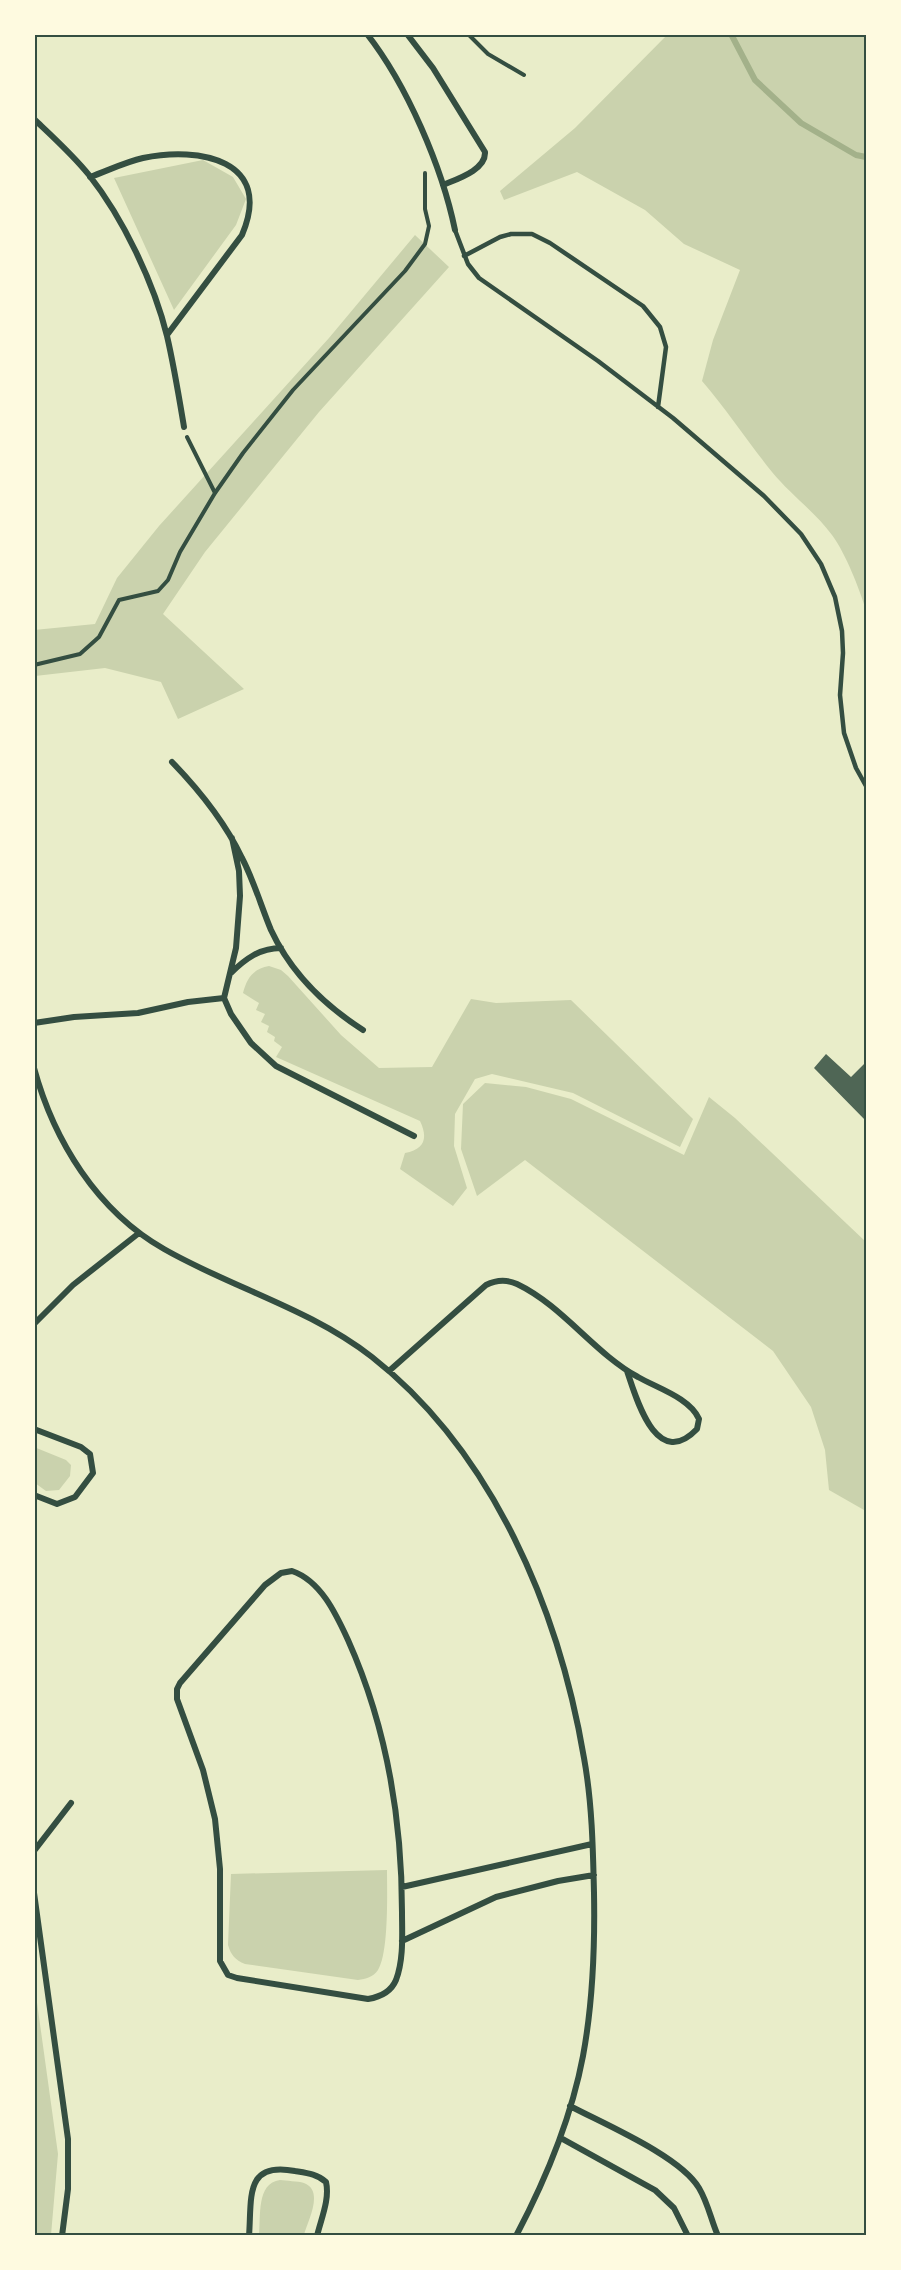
<svg xmlns="http://www.w3.org/2000/svg" width="901" height="2270" viewBox="0 0 901 2270" font-family="'Varela Round',sans-serif">
	<rect width="100%" height="100%" fill="#e9edc9"/>
	<path fill="#cad2ad" d="M667,35H866V610C859,588 846,554 832,535C815,512 790,494 772,472C748,442 727,410 702,381L713,340L740,270L684,244L645,210L577,172L504,200L500,191L575,128Z
		M203,160L233,177L246,199L236,225L174,310L114,178Z
		M415,235L449,267L319,412L205,552L163,614L244,689L178,719L161,682L105,668L35,676L34,630L95,624L117,578L159,526L329,338Z
		M269,966L281,970L288,976L341,1035L379,1068L432,1067L471,999L496,1003L571,1000L693,1119L680,1147L573,1093L492,1074L475,1079L455,1114L454,1146L467,1188L453,1206L400,1169L405,1153C425,1149 428,1138 420,1121L276,1057L282,1047L274,1041L275,1037L267,1032L269,1026L261,1022L265,1014L256,1010L259,1003L243,993C247,978 253,969 269,966Z
		M485,1083L526,1087L571,1099L684,1155L709,1097L735,1118L866,1242V1583L864,1510L829,1490L825,1450L811,1407L773,1351L525,1160L477,1196L461,1149L463,1104Z
		M34,1447L66,1460L71,1465L70,1476L59,1490L46,1491L35,1483Z
		M387,1870C387,1892 389,1952 378,1970C373,1977 366,1979 358,1980L245,1964C235,1960 231,1955 228,1945L231,1874Z
		M35,1988L58,2154L51,2235H35Z
		M280,2180C287,2181 297,2181 304,2183C325,2191 307,2222 304,2235H259C261,2217 256,2183 280,2180Z"/>
	<g fill="none" stroke-linecap="round" stroke-linejoin="round">
		<path stroke="#a3b18a" stroke-width="6" d="M731,34L755,80L801,123L856,155L866,157"/>
	</g>
	<path fill="#4f6655" d="M826,1054L851,1077L866,1062V1121L814,1068Z"/>
	<g fill="none" stroke-linecap="round" stroke-linejoin="round">
		<path stroke="#344e41" stroke-width="4" d="M468,34L488,54L524,75
			M187,437L215,493
			M34,665L80,654L99,637L119,600L158,591L168,580L180,552L215,493L243,453L293,390L405,271L425,244L429,226L425,209V173"/>
		<path stroke="#344e41" stroke-width="4.5" d="M455,230L468,264L479,278L598,361L673,418L764,496L801,534L821,564L835,597L842,631L843,653L840,695L844,733L856,768L866,786
			M464,256L500,237L511,234H532L550,243L643,306L660,327L666,347L658,407"/>
		<path stroke="#344e41" stroke-width="6" d="M367,34C407,85 442,167 455,230
			M407,34L433,68L485,152C486,170 457,179 443,185
			M34,119C53,137 73,155 89,175C123,218 154,283 167,336C174,366 179,397 184,427
			M90,177C107,171 125,162 143,158C199,146 274,160 242,235L167,335
			M172,762C200,791 225,822 242,858C254,881 261,906 271,930C291,973 324,1005 363,1030
			M232,838L239,871L240,896L236,948L224,998L231,1014L251,1043L276,1066L414,1136
			M231,973C245,959 260,948 281,948
			M34,1023L74,1017L138,1013L188,1002L224,998
			M34,1068C54,1141 97,1211 164,1249C232,1288 309,1308 372,1357C493,1452 559,1610 584,1758C592,1802 593,1848 594,1893C595,1947 593,2002 583,2056C571,2120 546,2179 516,2236
			M34,1324L73,1285L139,1233
			M389,1371L486,1285C496,1280 506,1279 517,1284C563,1306 594,1353 638,1377C657,1388 690,1398 699,1419L697,1429C656,1472 636,1397 627,1371
			M34,1429L81,1447L90,1454L93,1473L75,1497L57,1504L34,1495
			M292,1571C321,1581 336,1614 348,1640C386,1725 402,1819 402,1912C402,1933 404,1959 396,1980C391,1992 380,1997 368,1999L237,1978L228,1975L220,1961V1869L215,1819L203,1770L177,1699V1689L180,1683L265,1585L281,1573Z
			M34,1851L71,1803
			M402,1887L592,1844
			M34,1893L68,2139V2189L62,2236
			M402,1941L496,1897L558,1881L594,1875
			M570,2106C604,2124 680,2156 699,2188C708,2203 711,2220 718,2236
			M561,2138L655,2190L674,2208L688,2236
			M249,2236C252,2198 244,2161 295,2171C307,2173 317,2174 326,2182C330,2199 321,2219 317,2236"/>
	</g>
	<rect width="901" height="2270" fill="none" stroke="#fefae0" stroke-width="72"/>
	<rect x="36" y="36" width="829" height="2198" fill="none" stroke="#344e41" stroke-width="2"/>
</svg>
